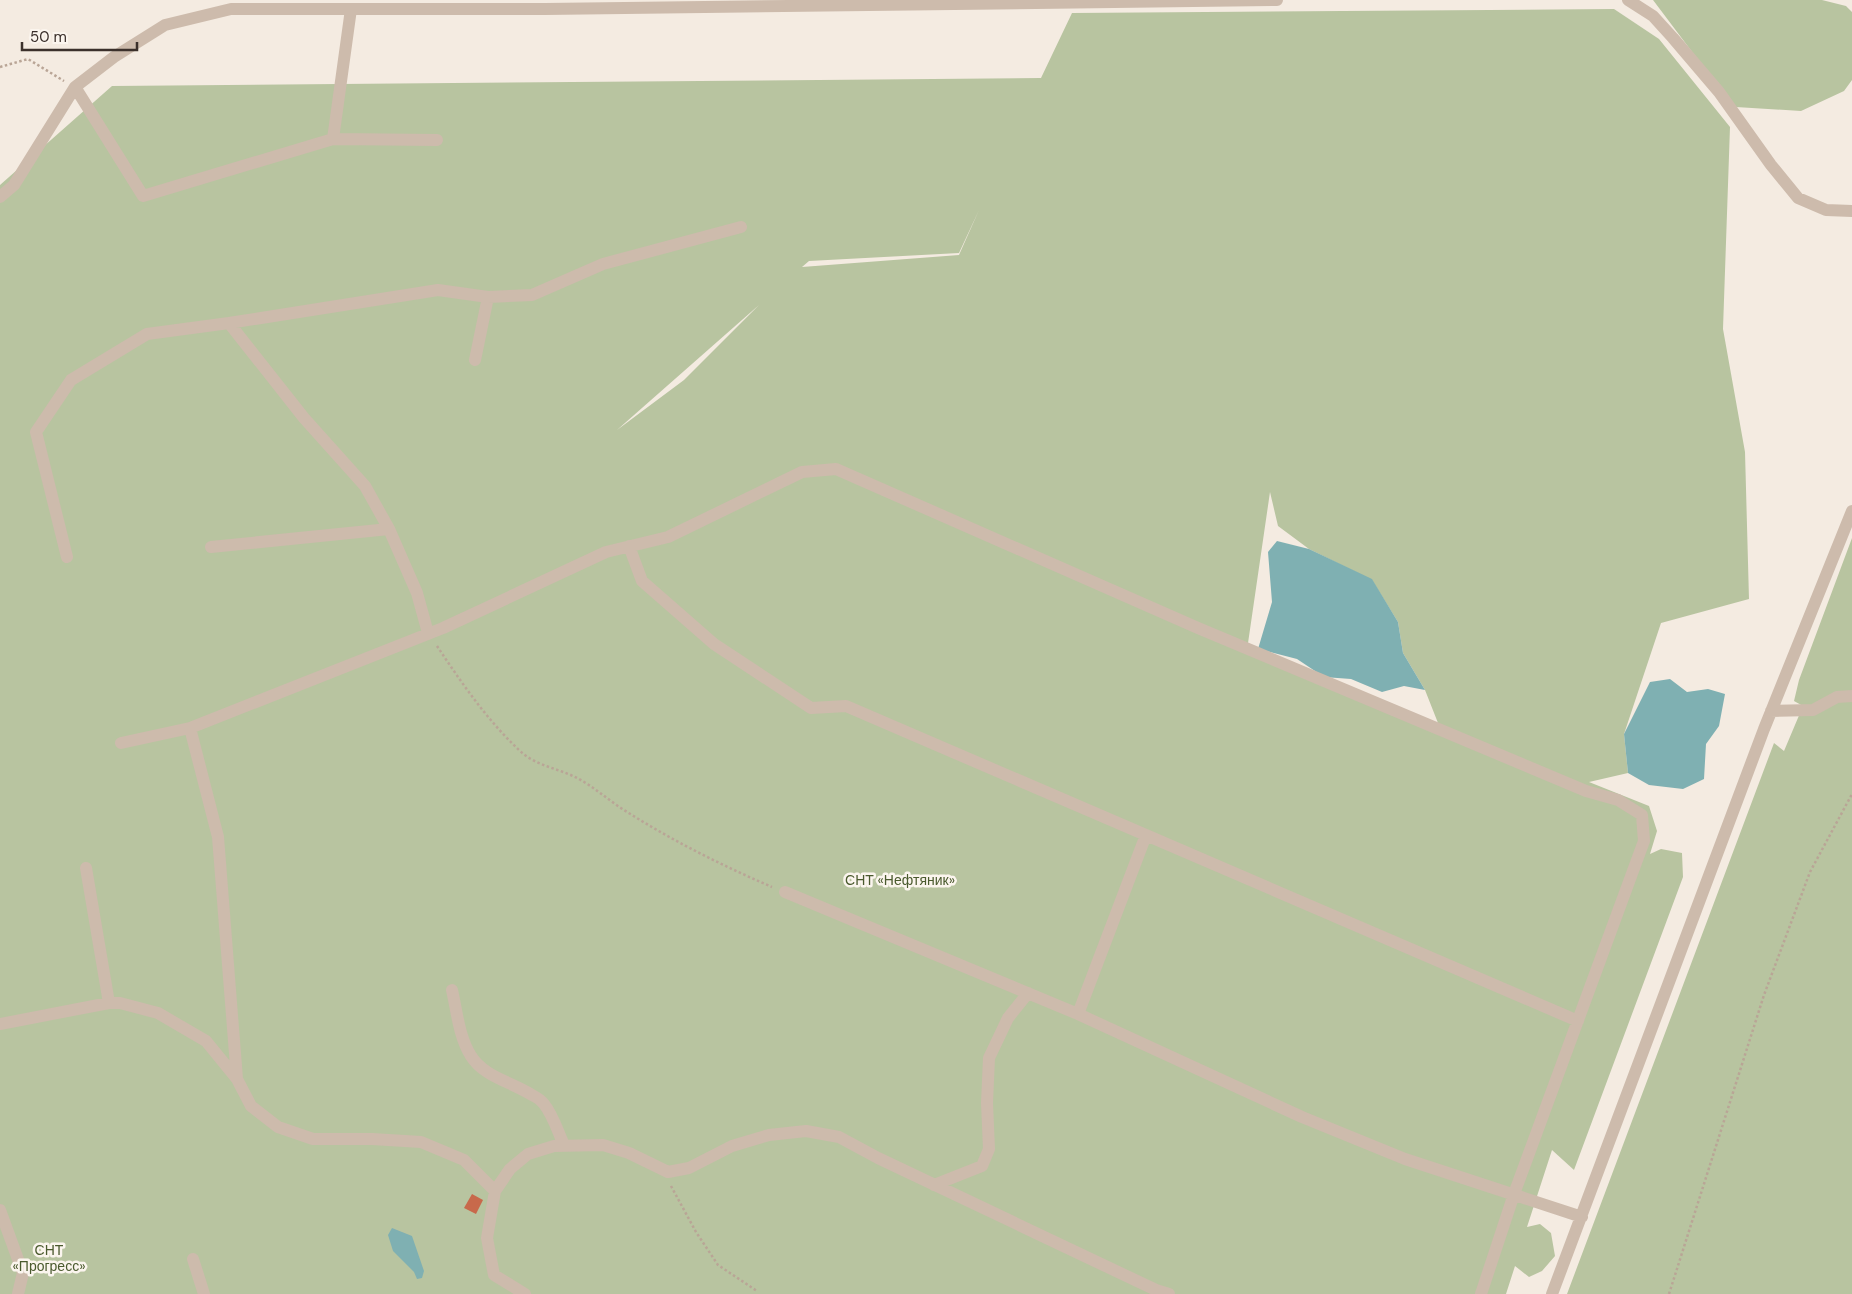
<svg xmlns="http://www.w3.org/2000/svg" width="1852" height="1294" viewBox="0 0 1852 1294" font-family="'DM Sans',sans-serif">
	<rect width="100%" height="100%" fill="#f4ebe1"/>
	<path fill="#b8c4a0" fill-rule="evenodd" d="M1653,0H1822L1846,6L1852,12V80L1844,91L1801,111L1736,107L1717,85Z
		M1614,9L1659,39L1730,127L1723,329L1745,452L1749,599L1661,623L1624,734L1628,773L1589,782L1649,806L1657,831L1650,854L1661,849L1682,853L1683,877L1574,1170L1552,1150L1527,1227L1540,1224L1551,1233L1555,1256L1542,1271L1529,1277L1515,1266L1506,1294H0V185L112,86L1041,78L1072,13ZM979,210L959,255L802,267L809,261L959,253ZM759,305L684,380L617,430ZM1270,492L1278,526L1309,549L1372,580L1398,622L1403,653L1425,690L1438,723L1247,650Z
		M1852,538V1294H1567L1774,743L1784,751L1803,706L1794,701L1799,680Z"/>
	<path fill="#7fb0b2" d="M1277,541L1309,549L1372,579L1398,622L1403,653L1425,690L1404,686L1382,692L1351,679L1324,677L1297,659L1258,649L1272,602L1268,552Z
		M1670,679L1687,692L1708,689L1725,694L1719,726L1706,744L1704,779L1683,789L1649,785L1628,773L1624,734L1650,682Z
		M392,1228L412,1236L424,1271L422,1278L417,1279L414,1272L393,1251L388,1235Z"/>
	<path fill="#c8694b" d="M472,1194L483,1200L476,1214L464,1208Z"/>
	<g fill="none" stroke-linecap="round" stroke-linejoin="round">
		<path stroke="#b9a596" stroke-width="2.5" stroke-dasharray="2.5 2.5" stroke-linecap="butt" d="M0,67L28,59L64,81
			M437,646C461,682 487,720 519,750C535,766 558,768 577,778C593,786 608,800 624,810C671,840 721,865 772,887
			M671,1186L696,1232L718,1265L757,1291
			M1669,1294L1764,995L1810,872L1852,794"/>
		<path stroke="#cdbbac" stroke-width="12" d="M1628,0L1653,16L1673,38L1719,92L1771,165L1798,198L1826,210L1852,211
			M75,87L143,196L333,139L437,140
			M333,139L351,9
			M0,197L14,185L75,87L114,57L165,25L231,9H545L1277,0
			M475,360L488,297
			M629,546L642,581L714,644L811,708L846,706L1578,1021
			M211,547L389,529
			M67,557L36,432L71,380L147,334L229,323
			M428,633L417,593L389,529L365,486L304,418L229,323L438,290L488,297L532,295L603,264L741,227
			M1771,711L1813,710L1837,697L1852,696
			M190,728L218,837L237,1079L251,1106L278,1127L313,1139H372L421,1142L464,1160L495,1191
			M121,743L190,728L443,628L606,552L668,537L802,472L836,469L1198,628L1586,791L1618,800L1642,815L1644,841L1514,1194L1481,1294
			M86,868L109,1003
			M785,892L1078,1014L1302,1117L1405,1159L1582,1217
			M452,990C457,1012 459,1037 471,1056C484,1077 512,1082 532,1095C536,1097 541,1100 544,1104C553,1115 558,1132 564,1145
			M1078,1014L1146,835
			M0,1024L109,1003H120L158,1013L206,1041L237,1079
			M934,1185L982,1166L989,1149L987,1103L989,1058L1008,1018L1028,993
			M0,1210L23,1273L18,1294
			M193,1259L204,1294
			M525,1294L494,1275L487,1238L495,1191L510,1169L528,1154L554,1146L603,1145L629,1153L668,1172L689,1168L732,1146L769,1135L806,1131L839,1137L878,1158L1156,1290L1169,1294
			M1552,1294L1764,729L1852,511"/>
	</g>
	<g text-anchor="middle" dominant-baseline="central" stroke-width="5" stroke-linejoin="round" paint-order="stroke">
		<g font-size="14" fill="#4a5a2e" stroke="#fbf5ee">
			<text x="900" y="880">СНТ «Нефтяник»</text>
			<text x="49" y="1250">СНТ<tspan x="49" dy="16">«Прогресс»</tspan></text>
		</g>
	</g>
	<path d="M22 42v8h115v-8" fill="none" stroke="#3b302b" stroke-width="2.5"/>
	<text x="30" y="42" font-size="15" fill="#3b302b" stroke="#fbf5ee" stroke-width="4" paint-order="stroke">50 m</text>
</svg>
